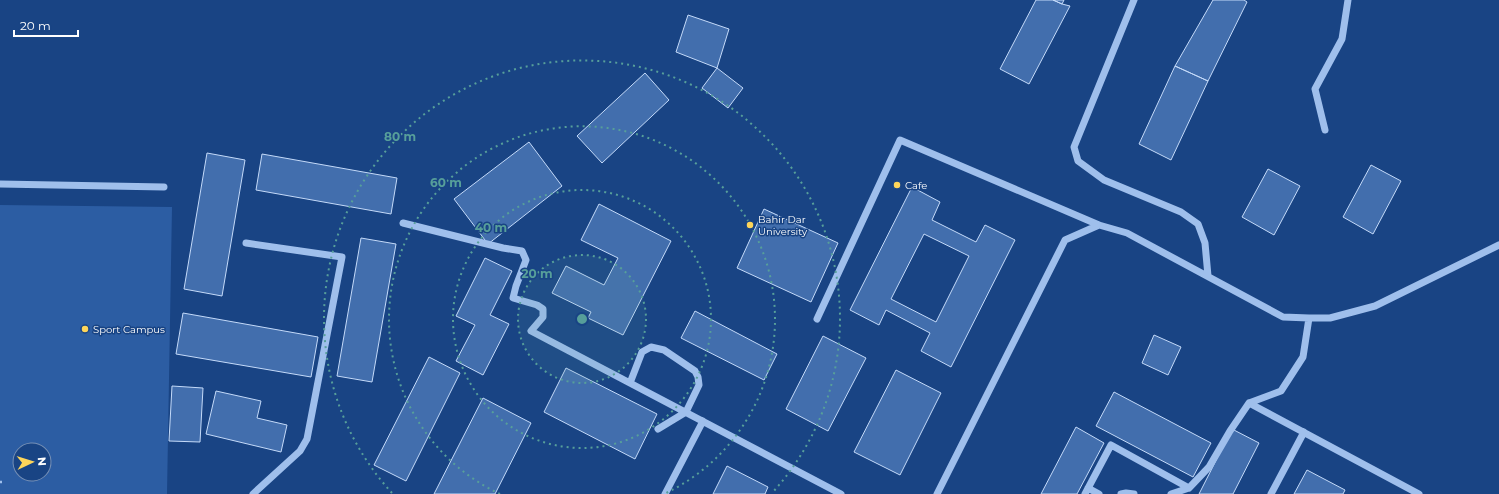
<svg xmlns="http://www.w3.org/2000/svg" width="1499" height="494" viewBox="0 0 1499 494" font-family="Montserrat,sans-serif">
	<rect width="100%" height="100%" fill="#194484"/>
	<path fill="#2c5da3" fill-rule="evenodd" d="M0,205L172,207L167,494H0ZM20,450H44V474H20Z"/>
	<path fill="#426ead" stroke="#c4daf9" fill-rule="evenodd" d="M1036,0H1053L1062,4L1070,6L1029,84L1000,69Z
		M1053,0H1064L1062,4Z
		M1213,0H1244L1247,2L1208,81L1175,66Z
		M688,15L729,29L717,68L676,52Z
		M1175,66L1208,81L1171,160L1139,144Z
		M717,68L743,88L728,108L702,88Z
		M645,73L669,100L602,163L577,136Z
		M529,142L562,186L488,244L454,199Z
		M207,153L245,160L222,296L184,289Z
		M262,154L397,178L391,214L256,190Z
		M1371,165L1401,181L1373,234L1343,217Z
		M1268,169L1300,186L1274,235L1242,217Z
		M912,187L940,202L932,220L976,242L985,225L1015,240L951,367L921,351L930,333L886,310L879,325L850,310ZM924,234L969,256L936,322L891,299Z
		M599,204L671,241L623,335L588,318L591,312L552,293L566,266L604,285L618,258L581,240Z
		M764,209L838,243L811,302L737,268Z
		M361,238L396,244L372,382L337,376Z
		M485,258L512,271L490,315L509,324L483,375L456,361L475,325L456,316Z
		M695,311L777,354L764,380L681,338Z
		M183,313L318,337L311,377L176,354Z
		M1154,335L1181,347L1168,375L1142,363Z
		M823,336L866,358L828,431L786,409Z
		M429,357L460,373L406,481L374,465Z
		M566,368L657,414L635,459L544,412Z
		M896,370L941,393L900,475L854,452Z
		M172,386L203,388L200,442L169,441Z
		M216,391L261,401L257,418L287,425L281,452L206,434Z
		M1114,392L1211,443L1193,477L1096,426Z
		M483,398L531,423L495,494H434Z
		M1076,427L1104,443L1077,494H1041Z
		M1232,429L1259,443L1233,494H1199Z
		M727,466L768,487L765,494H713Z
		M1307,470L1345,490L1343,494H1294Z"/>
	<g fill="none" stroke-linecap="round" stroke-linejoin="round">
		<path stroke="#9fbfec" stroke-width="2.5" stroke-dasharray="2 3" stroke-linecap="butt" d="M0,482H2"/>
		<path stroke="#9fbfec" stroke-width="7" d="M1134,0L1074,147L1078,161L1104,180L1181,212L1198,224L1205,243L1208,276
			M1325,130L1315,89L1342,39L1348,0
			M0,184L164,187
			M403,223L503,248L522,251L526,260L516,286L513,298L537,305L543,309V317L531,331L841,494
			M246,243L342,257L307,439L300,451L253,494
			M817,319L900,140L1099,225
			M630,383L642,352L651,347L664,350L695,371L698,377L699,385L686,412L658,429
			M1249,403L1419,494
			M1088,488L1099,494
			M665,494L703,421
			M937,494L1065,240L1099,225L1127,233L1283,317L1309,318H1330L1375,306L1499,245
			M1085,494L1111,445L1189,488
			M1121,494L1126,493L1134,494
			M1171,494L1189,488L1209,467L1230,431L1249,403L1281,391L1303,357L1309,318
			M1271,494L1304,432"/>
	</g>
	<circle cx="582" cy="319" r="64" fill="#579f9a" fill-opacity=".12"/>
	<g fill="none" stroke="#579f9a" stroke-width="2" stroke-dasharray="2 4">
		<circle cx="582" cy="319" r="64"/>
		<circle cx="582" cy="319" r="129"/>
		<path d="M500 494A193 193 0 1 1 664 494"/>
		<path d="M392 493A258 258 0 1 1 772 493"/>
	</g>
	<g fill="#fed55a" stroke="#194484" stroke-width="1.5">
		<circle cx="897" cy="185" r="4"/>
		<circle cx="750" cy="225" r="4"/>
		<circle cx="85" cy="329" r="4"/>
	</g>
	<g text-anchor="middle" dominant-baseline="central" stroke-width="3" stroke-linejoin="round" paint-order="stroke">
		<g font-size="10" fill="#fff" stroke="#194484" text-anchor="start">
			<text x="905" y="185">Cafe</text>
			<text x="758" y="219">Bahir Dar<tspan x="758" dy="12">University</tspan></text>
			<text x="93" y="329">Sport Campus</text>
		</g>
	</g>
	<circle cx="582" cy="319" r="6" fill="#579f9a" stroke="#194484" stroke-width="2"/>
	<g font-size="12" text-anchor="middle" font-weight="bold" fill="#579f9a" stroke="#194484" stroke-width="3" stroke-linejoin="round" paint-order="stroke">
		<text x="400" y="141">80 m</text>
		<text x="446" y="187">60 m</text>
		<text x="491" y="232">40 m</text>
		<text x="537" y="278">20 m</text>
	</g>
	<g transform="translate(32 462) rotate(86)"><circle r="19" fill="#194484" stroke="#758fb5"/>
	<path d="M0-3L7 15L0 10L-7 15Z" fill="#fed55a"/>
	<text y="-6" font-size="11" font-weight="bold" text-anchor="middle" fill="#ffffff">N</text>
	</g>
	<path d="M14 30v6h64v-6" fill="none" stroke="#ffffff" stroke-width="2"/>
	<text x="20" y="30" font-size="12" fill="#ffffff" stroke="#194484" stroke-width="3" paint-order="stroke">20 m</text>
</svg>
